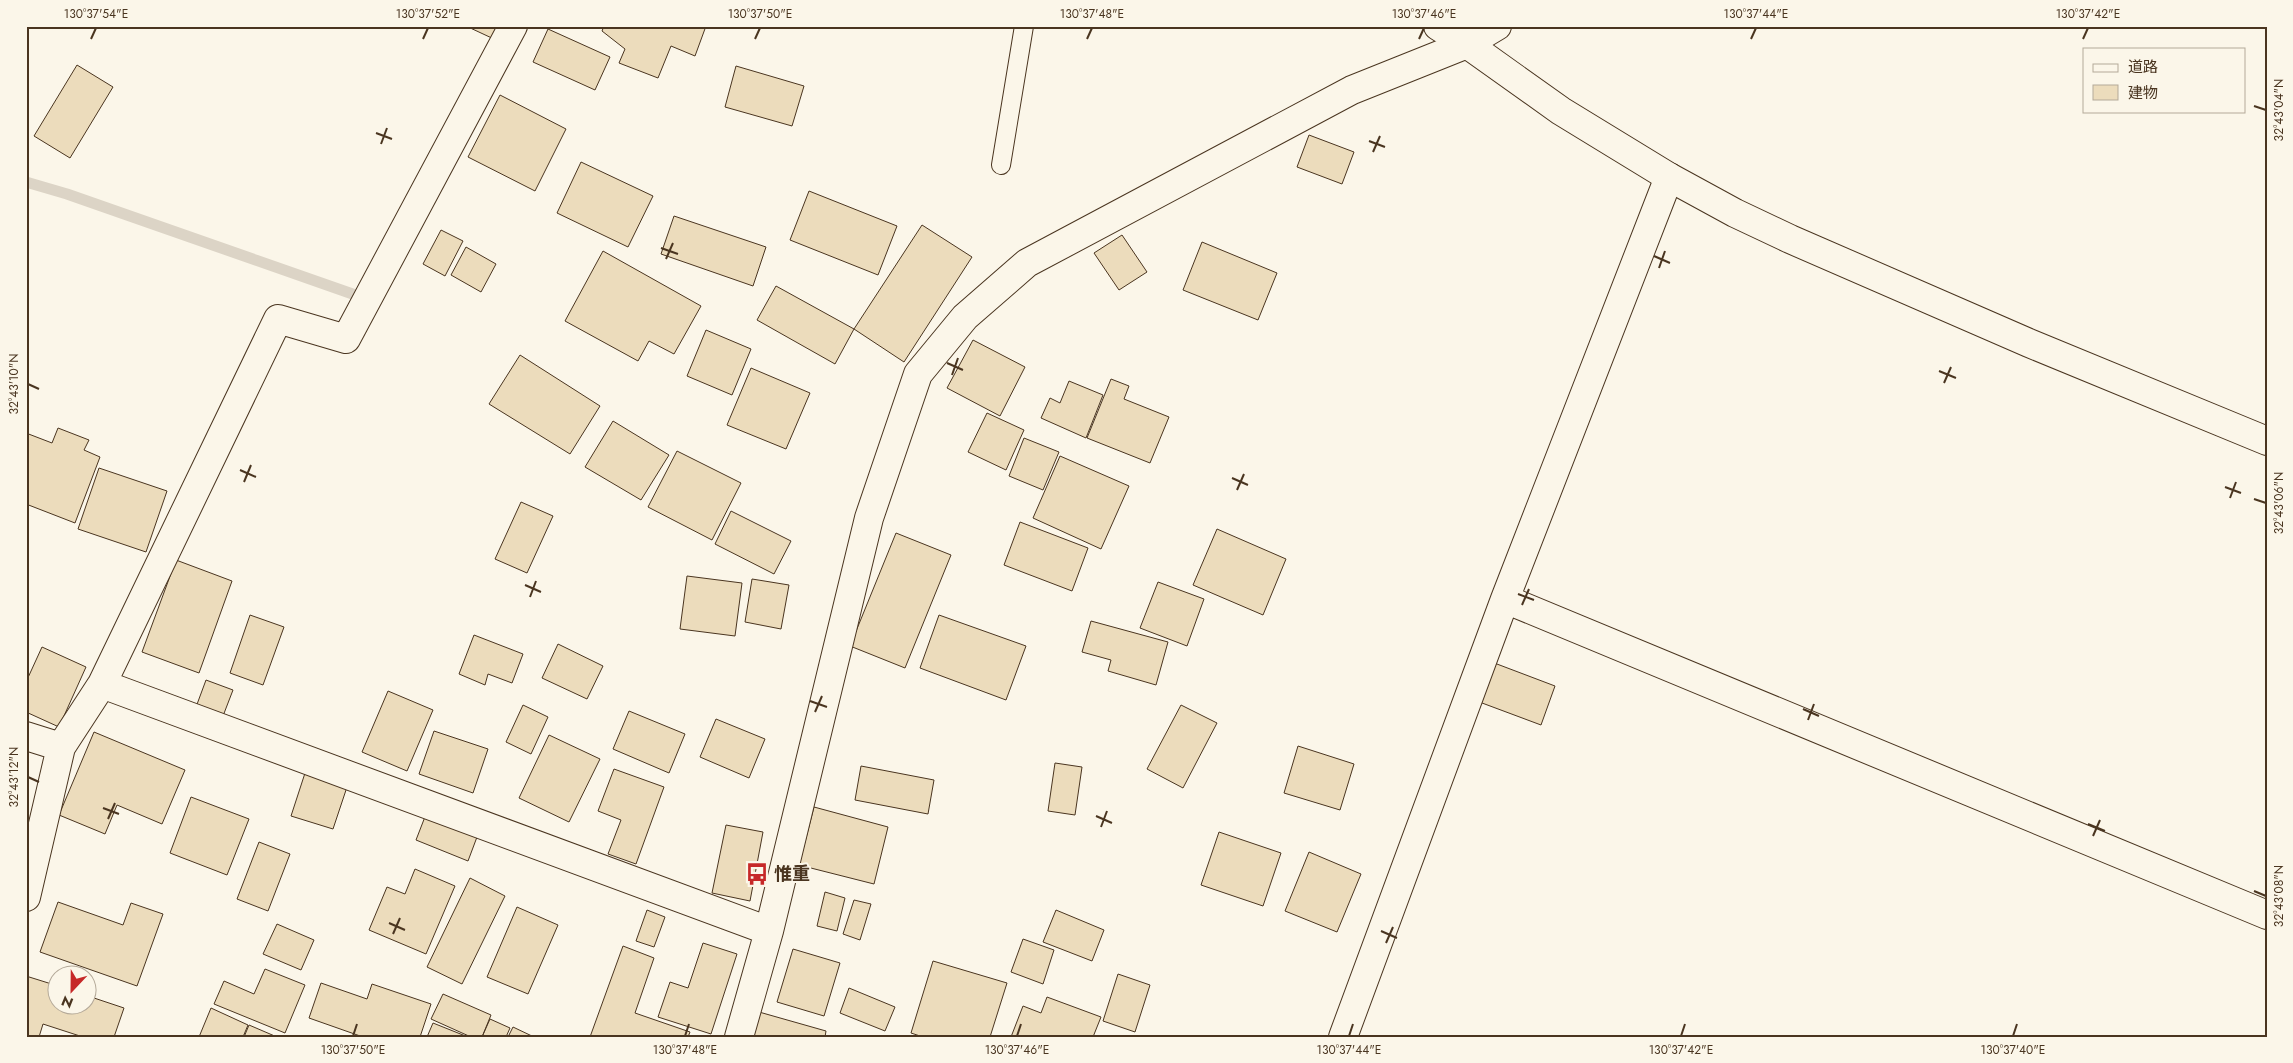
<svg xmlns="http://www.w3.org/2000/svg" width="2293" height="1063" viewBox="0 0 2293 1063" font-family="Jost,'Noto Sans JP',sans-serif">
	<rect width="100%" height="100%" fill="#fbf6e9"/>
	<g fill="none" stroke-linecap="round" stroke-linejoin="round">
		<path stroke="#dcd4c6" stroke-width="11" d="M26,182L67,194L364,298"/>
	</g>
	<path fill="#ecdcbc" stroke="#4a3520" d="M466,26H502L496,40Z
		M604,26H706L695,56L671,46L658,78L619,63L625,49L602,31Z
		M548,29L610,57L595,90L533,62Z
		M77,65L113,87L70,158L34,136Z
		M736,66L804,86L792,126L725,107Z
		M500,95L566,129L535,191L468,157Z
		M1309,135L1354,152L1342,184L1297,167Z
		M581,162L653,196L628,247L557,213Z
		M809,191L897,226L878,275L790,240Z
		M674,216L766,247L753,286L661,254Z
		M922,225L972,257L904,362L854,329Z
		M441,230L463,241L445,276L423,264Z
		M1122,235L1147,272L1119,290L1094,253Z
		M1202,242L1277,273L1258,320L1183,290Z
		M466,247L496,264L481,292L451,275Z
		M603,251L701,306L674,354L649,341L638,361L565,321Z
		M776,286L854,329L835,364L757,320Z
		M706,330L751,349L732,395L687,376Z
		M973,340L1025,367L1000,416L947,388Z
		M520,355L600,406L570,454L489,404Z
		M751,368L810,393L786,449L727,425Z
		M1111,379L1129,386L1124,399L1169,417L1150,463L1087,438Z
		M1069,381L1103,395L1086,438L1041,418L1050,398L1060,403Z
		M987,413L1024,430L1006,470L968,452Z
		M613,421L669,455L641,500L585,467Z
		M58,428L89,440L84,450L100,457L75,523L26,504V433L52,443Z
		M1024,438L1059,452L1043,490L1009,476Z
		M677,451L741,483L712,540L648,507Z
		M1060,456L1129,486L1101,549L1033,518Z
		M99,468L167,491L146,552L78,529Z
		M521,502L553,516L527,573L495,559Z
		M731,511L791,541L774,574L715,544Z
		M1020,522L1088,548L1072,591L1004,565Z
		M1217,529L1286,559L1263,615L1193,585Z
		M896,533L951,555L905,668L850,646Z
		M176,560L232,581L199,673L142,652Z
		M687,576L742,583L735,636L680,629Z
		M752,579L789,585L781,629L745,622Z
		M1158,582L1204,599L1187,646L1140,628Z
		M250,615L284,627L263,685L230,673Z
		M939,615L1026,646L1006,700L920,668Z
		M1091,621L1168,642L1156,685L1108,671L1111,660L1082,652Z
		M474,635L523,654L512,683L488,674L485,685L459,674Z
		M558,644L603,666L587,699L542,678Z
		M42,647L86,667L59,727L26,712V682Z
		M1489,661L1555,686L1541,725L1474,700Z
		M206,680L233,690L223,716L196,707Z
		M388,691L433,710L407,771L362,752Z
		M523,705L548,717L531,754L506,742Z
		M1181,705L1217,723L1183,788L1147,769Z
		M629,711L685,734L669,773L613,749Z
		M716,719L765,739L749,778L700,757Z
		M434,731L488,749L473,793L419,774Z
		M94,732L185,770L162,824L117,805L105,834L59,815Z
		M549,735L600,759L569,822L519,798Z
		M1298,746L1354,764L1340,810L1284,793Z
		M1055,763L1082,767L1075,815L1048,811Z
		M861,766L934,780L928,814L855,800Z
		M614,769L664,787L636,864L608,854L621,820L598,811Z
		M306,770L348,784L333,829L291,816Z
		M191,797L249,819L227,875L170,853Z
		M814,807L888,827L874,884L799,865Z
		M428,809L480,829L468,861L416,840Z
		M726,825L763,832L750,901L712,893Z
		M1219,832L1281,853L1263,906L1201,885Z
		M259,842L290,854L268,911L237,899Z
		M1309,852L1361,874L1337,932L1285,911Z
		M415,869L455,886L426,954L369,930L387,887L405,894Z
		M470,878L505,896L462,984L427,967Z
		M825,892L845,898L837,931L817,926Z
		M854,900L871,904L860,940L843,934Z
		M58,902L123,925L131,903L163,914L137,986L40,952Z
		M517,907L558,925L528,994L487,977Z
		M647,910L665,917L654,947L636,941Z
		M1056,910L1104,930L1092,961L1043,942Z
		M277,924L314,940L301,970L263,954Z
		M1023,939L1054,950L1043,984L1011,972Z
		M703,943L737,954L711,1034L658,1017L670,982L688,988Z
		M623,946L654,958L635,1013L690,1032L688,1037H590Z
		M793,949L840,963L824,1016L777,1002Z
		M933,961L1007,983L990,1037H923L911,1033Z
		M265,969L305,985L285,1033L214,1004L224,981L254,994Z
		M1118,974L1150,985L1135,1032L1103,1021Z
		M26,976L58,986V1006H88V996L124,1008L114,1037H83L43,1024L39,1037H26Z
		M321,983L367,999L372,984L431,1004L420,1037H363L309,1018Z
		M849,988L895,1007L885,1031L840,1013Z
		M443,994L491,1015L482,1037H471L431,1019Z
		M1047,997L1101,1017L1093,1037H1011L1023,1006L1041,1013Z
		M211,1008L248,1025L243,1037H199Z
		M752,1010L826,1031L825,1037H745Z
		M490,1019L510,1028L506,1037H482Z
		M433,1023L468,1037H427Z
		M249,1025L277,1037H244Z
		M513,1027L534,1037H508Z"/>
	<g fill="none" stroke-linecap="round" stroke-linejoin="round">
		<defs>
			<path id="service" d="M1001,165L1024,26"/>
			<path id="minor" d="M1505,599L2267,915
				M102,684L769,931
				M26,736L61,747
				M26,897L61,747L102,684L278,319L346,339L513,26
				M739,1037L769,931L869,518L918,374L965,317L1027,263L1352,90L1467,44L1497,26
				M1343,1037L1505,599L1669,177"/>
			<path id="tertiary" d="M1438,26L1467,44L1561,111L1669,177L1735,213L1790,239L2029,343L2267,441"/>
		</defs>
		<use href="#service" stroke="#4a3520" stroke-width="20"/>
		<use href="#minor" stroke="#4a3520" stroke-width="30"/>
		<use href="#tertiary" stroke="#4a3520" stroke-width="30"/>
		<use href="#service" stroke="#fbf6e9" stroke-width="18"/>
		<use href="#minor" stroke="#fbf6e9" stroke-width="28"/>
		<use href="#tertiary" stroke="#fbf6e9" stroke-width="28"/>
	</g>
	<path fill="none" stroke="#4a3520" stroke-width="2" d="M91,39L96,28M423,39L428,28M755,39L760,28M1087,39L1092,28M1419,39L1424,28M1751,39L1756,28M2083,39L2088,28M2254,106L2266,110M376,133L392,139M1369,141L1385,147M381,144L387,128M1373,152L1380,136M661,248L678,254M1654,256L1670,263M666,259L673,243M1659,268L1665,251M947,363L963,370M1939,371L1956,378M952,375L958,358M1944,383L1951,367M28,384L39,389M240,470L256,477M1232,478L1248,485M244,482L251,465M2225,487L2241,493M1237,490L1244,474M2230,498L2236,482M2254,499L2266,503M525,585L541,592M1518,594L1534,600M530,597L536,581M1522,605L1529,589M810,701L827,707M1803,709L1819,716M815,712L822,696M1808,720L1814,704M28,777L39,782M103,808L119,814M1096,816L1112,823M108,819L115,803M2088,824L2105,831M1101,827L1107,811M2093,836L2100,820M2254,891L2266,896M389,923L405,930M1381,931L1397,938M393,934L400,918M1386,943L1393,927M353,1036L357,1024M685,1036L689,1024M1017,1036L1021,1024M1349,1036L1353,1024M1681,1036L1685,1024M2013,1036L2017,1024"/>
	<defs>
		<symbol id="bus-bare" viewBox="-9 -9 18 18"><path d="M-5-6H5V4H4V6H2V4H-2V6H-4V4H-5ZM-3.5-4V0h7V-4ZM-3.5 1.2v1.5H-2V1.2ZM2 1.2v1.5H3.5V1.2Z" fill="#c62828" stroke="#fbf6e9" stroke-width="2.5" paint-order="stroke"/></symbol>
	</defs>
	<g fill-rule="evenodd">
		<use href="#bus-bare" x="741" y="858" width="32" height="32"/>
	</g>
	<g text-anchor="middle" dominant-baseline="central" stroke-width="4" stroke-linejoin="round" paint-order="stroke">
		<g font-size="18" font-weight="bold" fill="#4a3520" stroke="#fbf6e9" text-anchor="start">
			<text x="774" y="874">惟重</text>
		</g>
	</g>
	<rect width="2293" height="1063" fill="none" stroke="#fbf6e9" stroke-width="55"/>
	<rect x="2083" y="48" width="162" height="65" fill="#fbf6e9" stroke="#b4a999"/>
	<rect x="2093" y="64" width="25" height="8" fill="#fbf6e9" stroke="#b4a999"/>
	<text x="2128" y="72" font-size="15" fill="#4a3520">道路</text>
	<rect x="2093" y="85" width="25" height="15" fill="#ecdcbc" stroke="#b4a999"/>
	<text x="2128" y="98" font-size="15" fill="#4a3520">建物</text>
	<g transform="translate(72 990) rotate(202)"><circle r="24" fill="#fbf6e9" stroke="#b4a999"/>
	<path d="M0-4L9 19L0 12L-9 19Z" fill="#c62828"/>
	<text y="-8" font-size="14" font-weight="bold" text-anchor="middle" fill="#4a3520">N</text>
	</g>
	<rect x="28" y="28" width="2238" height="1008" fill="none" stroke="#4a3520" stroke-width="2"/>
	<g font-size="12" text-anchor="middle" fill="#4a3520">
		<text x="96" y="18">130°37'54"E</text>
		<text x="428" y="18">130°37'52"E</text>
		<text x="760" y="18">130°37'50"E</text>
		<text x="1092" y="18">130°37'48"E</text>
		<text x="1424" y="18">130°37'46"E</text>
		<text x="1756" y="18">130°37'44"E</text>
		<text x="2088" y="18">130°37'42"E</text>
		<text transform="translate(2279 110) rotate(-90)" y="4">32°43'04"N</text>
		<text transform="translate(14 384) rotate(-90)" y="4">32°43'10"N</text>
		<text transform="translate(2279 503) rotate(-90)" y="4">32°43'06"N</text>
		<text transform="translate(14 777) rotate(-90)" y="4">32°43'12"N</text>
		<text transform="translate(2279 896) rotate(-90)" y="4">32°43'08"N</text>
		<text x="353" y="1054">130°37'50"E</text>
		<text x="685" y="1054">130°37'48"E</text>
		<text x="1017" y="1054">130°37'46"E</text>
		<text x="1349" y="1054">130°37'44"E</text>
		<text x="1681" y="1054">130°37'42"E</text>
		<text x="2013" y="1054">130°37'40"E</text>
	</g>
</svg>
